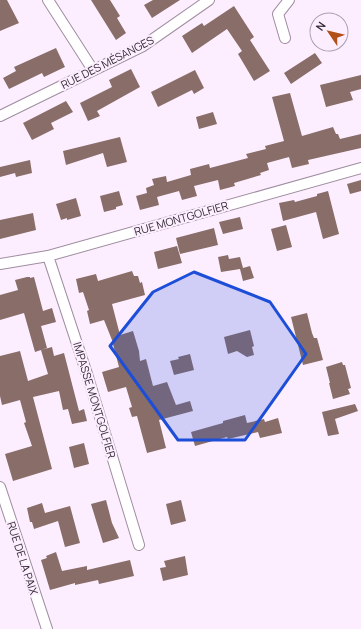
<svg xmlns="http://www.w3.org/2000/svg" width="361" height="629" viewBox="0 0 361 629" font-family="Manrope,sans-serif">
	<rect width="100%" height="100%" fill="#fdeeff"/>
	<path fill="#886d69" d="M0,0H7L19,23L0,31Z
		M91,0H110L120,16L117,18L126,33L116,40Z
		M153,0H180L152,18L144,5Z
		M234,6L254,37L250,40L270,71L254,81L238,54L242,51L227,29L192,53L182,36L202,23L204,26Z
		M56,48L65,67L44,77L42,73L9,89L3,78L16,71L14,67Z
		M315,53L322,63L291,84L284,73Z
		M131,69L140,87L97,111L100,116L88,121L80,103L112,87L109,80Z
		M195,70L204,88L194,94L192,90L158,107L151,92Z
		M361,75V89L350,92L353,100L326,107L320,85Z
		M290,93L302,136L333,127L336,134H338L340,139L361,134V148L308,160L309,164L292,168L289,157L267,163L269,170L260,173L261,175L234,183L235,186L220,190L218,180L194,186L197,196L182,200L179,191L157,197L159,205L140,210L136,196L147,193L146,188L154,185L152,179L166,176L167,182L191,175L190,169L209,164L210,168L248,158L246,154L266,149L265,146L284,141L272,97Z
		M66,101L73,112L51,123L54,129L32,140L23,123Z
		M213,112L217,124L199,129L196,117Z
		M120,137L127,162L107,167L103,153L66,165L63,151Z
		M30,160L32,173L16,177L15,173L0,177V167Z
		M361,180V191L350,194L347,184Z
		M119,191L123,205L116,207V209L104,212L100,196Z
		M328,191L339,234L323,239L316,212L283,221L279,203L294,200L295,202L317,196V194Z
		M76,198L81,216L67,220V218L61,220L56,204Z
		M33,213L36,230L0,239V220Z
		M240,217L243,229L223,234L219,222Z
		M286,225L292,247L277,251L271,229Z
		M214,228L218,245L180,254L176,238Z
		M177,246L182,263L158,269L154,252Z
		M228,255L229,259L240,257L243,268L250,266L254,278L243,281L240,269L221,272L218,257Z
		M132,271L134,276H138L140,283L142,282L145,295L112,304L120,335L133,331L139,351L140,361L146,359L153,386L167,382L176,405L190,401L193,411L159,420L166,448L147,453L137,416L132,417L129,408L132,407L126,387L108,392L102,372L119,367L112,340L104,320L90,324L87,311L89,310L83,292L79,293L76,279L96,274L98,281Z
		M27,277H30V278L34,277L43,311L52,308L56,322L41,326L47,348L35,352L24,313L0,320V295L18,290L15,280Z
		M307,313L312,333L314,338H317L323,360L303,365L291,317Z
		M250,330L254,346L252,347L254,355L247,357L237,351L228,354L224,337Z
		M52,347L54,356L64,353L79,411L84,409L87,421L72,424L68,409L63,410L59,391L33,397L52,469L13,481L5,454L32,446L24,423L26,422L20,400L2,405L0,396V356L20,351L28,381L48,374L41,350Z
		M190,354L194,370L174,375L170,361L179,359L178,357Z
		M342,362L343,365H345L351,388L348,389L350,394L333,399L329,383H330L326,367Z
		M355,404L358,411L335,419L339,434L328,436L322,412Z
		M245,415L247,423L264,419L265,422L278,418L282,433L260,438L258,432L228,439L227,437L195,446L191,432L223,423V421Z
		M84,443L89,464L74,468L69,447Z
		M106,500L112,523L119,538L103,543L91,504Z
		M181,500L186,521L171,525L166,504Z
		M42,503L45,513L70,506L80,543L65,547L58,521L34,529L32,522H30L27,508Z
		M56,552L62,571L87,566V570L130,560L134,576L99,584L98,580L75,585V583L50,590L41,560L47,558L46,556Z
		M185,556L188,575L163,581L160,568L166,567L164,561Z"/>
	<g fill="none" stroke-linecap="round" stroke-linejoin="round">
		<defs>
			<path id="street" d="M48,0L93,70
				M285,38L278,14L289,0
				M0,116L143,46L209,0
				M48,256L87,374L139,545
				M0,264L48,256L361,168
				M0,487L47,629"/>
		</defs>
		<use href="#street" stroke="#9f8ea1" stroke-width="12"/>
		<use href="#street" stroke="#fff" stroke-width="10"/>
	</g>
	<path fill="#1d4ed8" fill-opacity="0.2" stroke="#1d4ed8" stroke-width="3" stroke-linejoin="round" d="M194,272L270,302L306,354L245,440H178L110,346L153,292Z"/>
	<g text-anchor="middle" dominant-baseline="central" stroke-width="4" stroke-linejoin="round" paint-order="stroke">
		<g font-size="11" fill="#332c34" stroke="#fdeeff">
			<text transform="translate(107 62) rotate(-27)">RUE DES MÉSANGES</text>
			<text transform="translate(181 218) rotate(-16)">RUE MONTGOLFIER</text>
			<text transform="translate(95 400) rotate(73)">IMPASSE MONTGOLFIER</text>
			<text transform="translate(23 558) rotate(72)">RUE DE LA PAIX</text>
		</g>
	</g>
	<g transform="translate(329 32) rotate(305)"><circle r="19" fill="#fdeeff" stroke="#aca0ae"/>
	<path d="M0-3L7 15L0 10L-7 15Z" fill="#b24f19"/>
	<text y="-6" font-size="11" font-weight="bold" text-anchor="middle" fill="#332c34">N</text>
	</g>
</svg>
